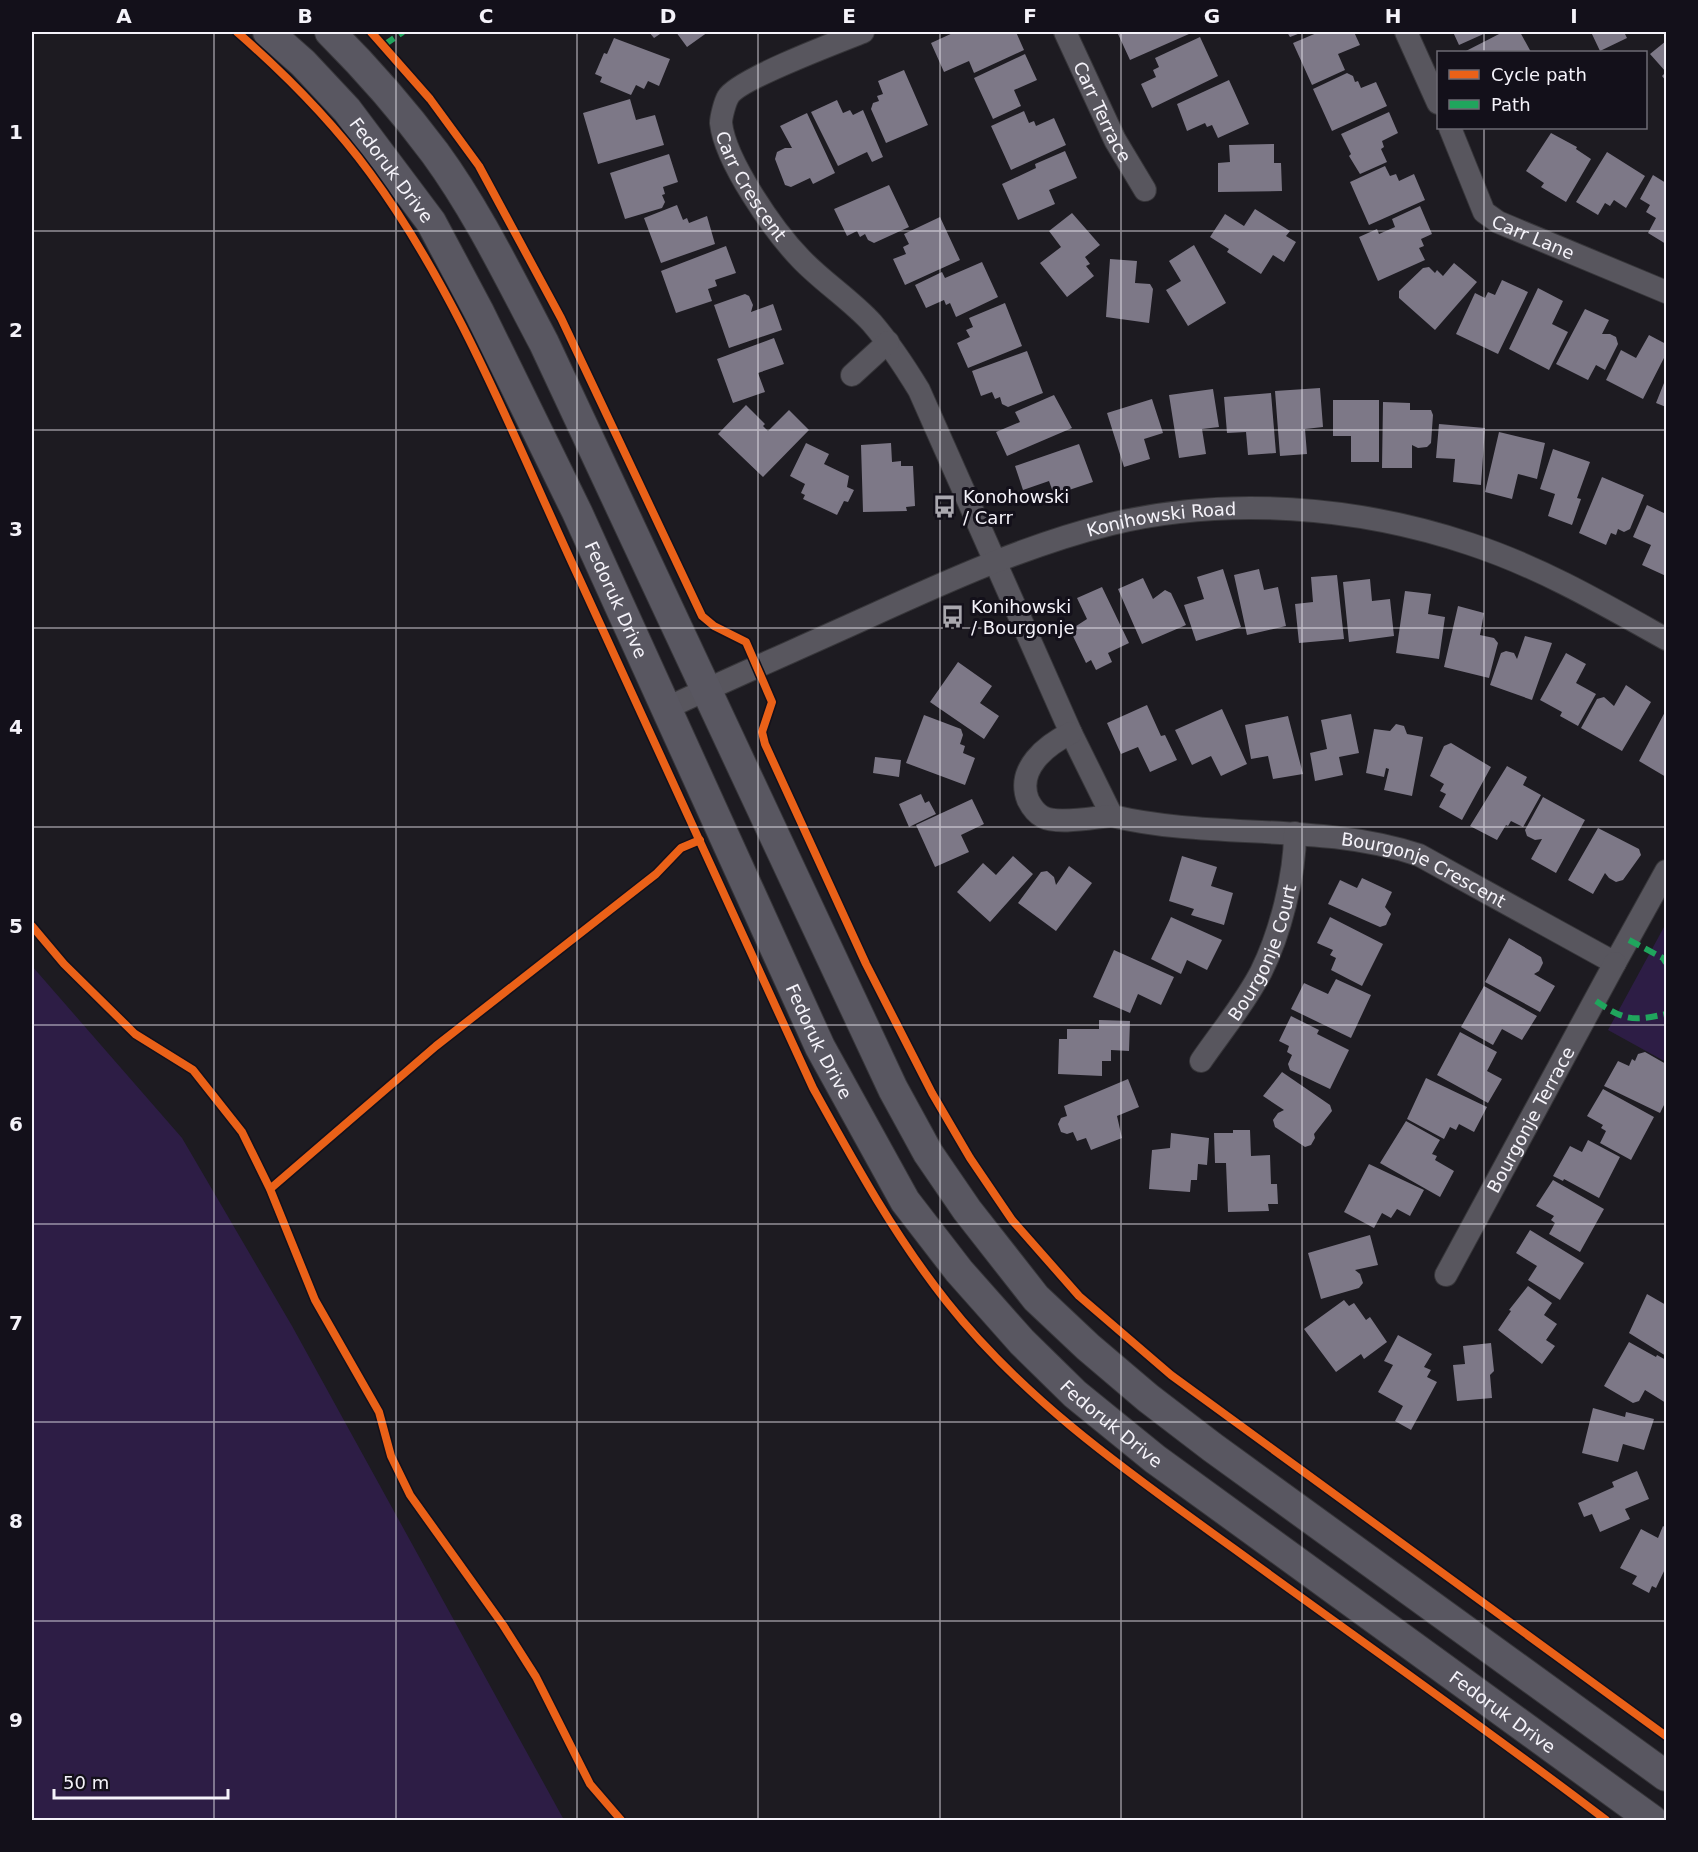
<svg xmlns="http://www.w3.org/2000/svg" width="1698" height="1852" viewBox="0 0 1698 1852" font-family="'DejaVu Sans',sans-serif">
	<rect width="100%" height="100%" fill="#1d1b21"/>
	<path fill="#2d1d45" d="M1664,927L1666,928V1062L1608,1030Z
		M32,966L182,1138L292,1326L564,1820H32Z"/>
	<path fill="#7d7887" d="M649,32H663L654,38Z
		M676,32H708L687,47Z
		M955,32H1016L1024,50L974,73L969,61L944,72L931,43Z
		M1125,32H1188L1189,34L1130,60L1118,34Z
		M1287,32H1303L1290,37Z
		M1319,32H1354L1360,45L1338,54L1345,70L1312,85L1293,43Z
		M1453,32H1488L1459,45Z
		M1503,32H1520L1531,52H1464Z
		M1591,32H1624L1627,38L1600,51Z
		M1200,37L1218,76L1152,108L1141,84L1156,77L1153,70L1159,67L1155,58Z
		M614,38L670,59L659,86L648,81L644,89L636,85L631,95L600,82L602,77L595,74L604,53L607,54Z
		M1666,41V81L1662,76L1666,72L1650,54Z
		M1025,54L1037,80L1014,90L1021,106L993,119L974,78Z
		M904,70L928,125L886,143L871,109L873,103L879,101L877,96L883,94L878,81Z
		M1347,73L1353,76L1355,82L1358,81L1361,88L1376,82L1387,106L1332,131L1313,89Z
		M1229,80L1249,124L1218,138L1212,125L1207,127L1205,123L1187,131L1177,104Z
		M630,99L636,120L655,115L664,145L598,164L583,113Z
		M837,100L843,113L850,110L853,115L863,110L883,157L872,162L867,152L838,166L811,112Z
		M1024,111L1029,123L1034,121L1036,126L1054,118L1066,145L1011,170L991,126Z
		M1389,112L1398,133L1382,141L1384,147L1381,149L1387,162L1360,174L1349,156L1351,154L1341,134Z
		M807,113L835,173L813,184L810,178L791,187L785,185L775,159L777,152L785,148H792L780,126Z
		M1551,133L1577,147L1576,149L1591,159L1566,202L1541,187L1544,183L1526,171Z
		M1274,144V163H1281L1282,191L1218,192V163L1230,162L1229,145Z
		M1065,151L1077,178L1049,190L1055,204L1018,220L1002,184L1036,168L1035,164Z
		M1607,152L1645,176L1626,208L1614,200L1610,206L1605,203L1598,215L1576,202Z
		M669,154L678,182L663,187L665,194L662,195L665,202L662,208L625,219L610,173Z
		M1385,166L1390,176L1396,174L1399,181L1414,174L1425,200L1369,225L1350,182Z
		M1653,175L1666,183V244L1648,233L1656,218L1646,212L1650,205L1640,199Z
		M889,185L909,227L874,243L868,240L865,234L860,237L857,231L847,236L834,209Z
		M677,205L683,220L687,218L689,223L707,216L715,244L661,263L644,218Z
		M1420,206L1432,234L1421,239L1424,246L1419,248L1425,260L1378,281L1359,237L1377,229L1379,234L1395,227L1392,219Z
		M1255,209L1290,231L1286,236L1296,242L1284,262L1273,255L1261,274L1227,252L1229,249L1210,237L1225,214L1244,226Z
		M1072,213L1100,245L1085,257L1090,264L1086,266L1094,276L1067,297L1040,263L1061,247L1049,231Z
		M940,217L960,260L905,285L893,259L906,254L903,247L909,244L904,234Z
		M1194,245L1226,303L1188,326L1166,290L1181,281L1169,261Z
		M726,246L736,273L715,280L717,286L708,289L712,301L676,313L661,271Z
		M1110,259L1137,261L1135,283L1150,284L1153,289L1149,323L1106,317Z
		M982,262L998,297L956,317L950,303L946,305L944,300L926,308L915,285L942,272L945,278Z
		M1454,263L1477,282L1435,330L1399,298V291L1423,268L1429,267L1435,273L1437,270L1443,276Z
		M1502,280L1528,292L1498,354L1456,334L1475,293L1485,298L1488,292L1495,295Z
		M1538,288L1563,301L1552,324L1568,332L1549,370L1509,349Z
		M745,294L749,296L753,305L751,312L773,304L782,330L729,348L714,305Z
		M1005,303L1022,346L968,368L957,343L970,337L966,330L973,327L969,318Z
		M1585,309L1609,320L1602,334H1610L1616,337L1618,344L1605,370L1596,365L1588,380L1556,364Z
		M1649,335L1666,344V354L1643,399L1606,380L1621,350L1636,358Z
		M774,338L784,364L758,373L765,392L733,403L717,359Z
		M1027,351L1043,393L1008,407L1002,404L1000,397L995,399L992,392L981,396L972,371Z
		M1666,378V407L1656,403Z
		M1320,388L1323,427L1305,429L1307,454L1280,456L1275,391Z
		M1213,389L1219,427L1202,429L1206,454L1179,458L1169,395Z
		M1271,393L1276,453L1248,455L1246,432L1227,433L1224,397Z
		M1054,395L1072,428L1007,456L996,432L1020,422L1015,412Z
		M1152,399L1163,433L1144,439L1150,459L1124,467L1107,413Z
		M1333,400H1379V462H1351V436H1333Z
		M1383,402L1410,403V410H1431L1433,415L1431,443L1427,447L1418,448L1412,445V468H1382Z
		M746,405L765,424L763,426L768,431L789,410L809,430L763,477L718,434Z
		M1439,424L1485,428L1481,485L1453,482L1455,459L1436,458Z
		M1499,432L1545,443L1537,479L1518,474L1512,499L1485,492Z
		M806,443L829,454L824,464L849,476L847,487L854,490L848,502L844,501L837,515L803,499L805,495L801,493L805,484L790,476Z
		M891,443L892,462L901,461V466H913L915,506L906,507L907,511L863,512L861,445Z
		M1079,444L1093,482L1054,495L1049,481L1023,490L1015,466Z
		M1553,449L1590,462L1577,498L1581,499L1572,525L1548,516L1555,494L1540,489Z
		M1602,477L1644,495L1630,529L1624,532L1618,529L1616,535L1611,533L1606,545L1579,533Z
		M1647,505L1666,514V576L1642,565L1651,545L1633,537Z
		M1223,569L1241,627L1196,641L1184,605L1204,599L1197,577Z
		M1259,569L1264,590L1278,587L1286,626L1247,635L1234,575Z
		M1337,575L1344,639L1299,643L1295,604L1313,602L1311,577Z
		M1143,578L1153,599L1165,590L1171,593L1186,625L1142,644L1118,589Z
		M1370,579L1372,601L1390,599L1394,636L1349,642L1343,582Z
		M1102,587L1129,643L1108,653L1112,662L1096,670L1091,660L1086,663L1070,630L1087,619L1077,598Z
		M1405,591L1431,594L1428,614L1445,617L1439,659L1396,653Z
		M1458,606L1484,613L1480,635L1494,638L1498,643L1489,678L1444,667Z
		M1525,636L1552,643L1532,700L1490,685L1501,653L1506,651L1514,653L1517,659Z
		M1566,653L1586,664L1576,683L1596,694L1578,726L1560,716L1562,712L1540,700Z
		M958,662L992,686L980,703L999,716L984,739L930,702Z
		M1626,685L1651,702L1622,751L1581,728L1597,699L1604,697L1614,706Z
		M1147,705L1161,736L1165,735L1177,760L1150,772L1138,747L1121,754L1107,723Z
		M1222,709L1247,764L1221,776L1211,756L1192,765L1175,730Z
		M1666,710V777L1639,761Z
		M1351,714L1359,753L1339,757L1343,775L1315,781L1310,753L1327,749L1321,720Z
		M924,715L961,729L963,735L960,744L965,746L963,753L975,758L965,785L906,763Z
		M1288,716L1303,774L1273,779L1268,756L1251,759L1245,725Z
		M1396,724L1404,726L1407,734L1423,737L1412,796L1384,790L1389,769L1386,768L1384,777L1366,773L1374,729L1390,731Z
		M1451,743L1491,767L1462,820L1439,807L1446,794L1440,791L1444,784L1430,776L1444,746Z
		M875,757L901,760L899,777L873,773Z
		M1507,766L1527,777L1523,785L1541,795L1523,827L1511,821L1508,826L1506,825L1497,840L1470,826Z
		M921,794L925,803L929,801L936,814L909,827L899,804Z
		M1543,797L1585,820L1556,873L1531,859L1542,839L1535,840L1527,836L1525,830Z
		M972,799L984,824L961,835L969,852L935,867L916,825Z
		M1598,828L1639,849L1641,855L1623,880L1616,882L1609,878L1605,873L1593,894L1568,880Z
		M1013,856L1033,874L990,922L957,892L983,863L996,875Z
		M1182,856L1217,867L1211,886L1233,893L1224,925L1191,915L1194,909L1169,901Z
		M1069,866L1092,883L1056,931L1018,903L1041,872L1047,871L1054,877L1056,885Z
		M1362,878L1392,892L1385,907L1391,914L1386,925L1380,927L1328,904L1340,880L1357,888Z
		M1171,917L1222,940L1207,970L1187,960L1181,974L1151,959Z
		M1330,917L1383,944L1362,986L1331,970L1336,958L1330,955L1333,950L1317,943Z
		M1509,938L1541,957L1543,963L1539,971L1534,974L1555,986L1540,1012L1485,982Z
		M1114,950L1174,977L1161,1005L1138,994L1130,1013L1093,997Z
		M1336,979L1371,995L1351,1038L1291,1009L1304,983L1328,994Z
		M1484,986L1537,1016L1522,1040L1502,1029L1493,1045L1461,1027Z
		M1291,1016L1319,1030L1317,1034L1349,1050L1330,1089L1290,1070L1288,1064L1292,1055L1287,1052L1289,1046L1279,1041Z
		M1099,1020L1130,1021L1129,1051L1111,1050V1061H1102V1076L1058,1074L1059,1039H1067V1029H1099Z
		M1460,1032L1497,1052L1487,1071L1502,1079L1488,1103L1437,1075Z
		M1645,1052L1666,1064V1101L1660,1113L1604,1086L1618,1061L1629,1066L1632,1059L1635,1061L1638,1054Z
		M1282,1072L1330,1105L1332,1111L1314,1134L1315,1138L1311,1145L1305,1147L1275,1127L1273,1120L1278,1113L1284,1110L1263,1096Z
		M1426,1078L1487,1107L1474,1132L1459,1124L1456,1130L1450,1127L1444,1139L1407,1119Z
		M1128,1079L1139,1107L1117,1116L1122,1138L1091,1150L1086,1138L1077,1141L1073,1132L1067,1134L1061,1132L1058,1124L1061,1118L1067,1116L1064,1106Z
		M1603,1089L1654,1117L1631,1160L1600,1143L1606,1131L1601,1128L1603,1125L1587,1116Z
		M1406,1121L1440,1140L1432,1154L1437,1156L1435,1160L1454,1171L1440,1197L1380,1163Z
		M1233,1130H1250L1251,1156L1270,1155L1271,1184H1277L1278,1204H1268L1269,1211L1228,1212L1226,1163H1215L1214,1133H1233Z
		M1171,1133L1209,1138L1207,1165L1198,1164L1197,1180H1191L1190,1192L1149,1189L1152,1150L1170,1148Z
		M1588,1140L1620,1157L1599,1198L1564,1179L1563,1181L1553,1176L1570,1146L1582,1152Z
		M1369,1164L1424,1190L1410,1216L1397,1209L1391,1218L1382,1213L1374,1228L1344,1212Z
		M1553,1180L1604,1209L1580,1252L1549,1234L1555,1223L1551,1220L1554,1216L1536,1206Z
		M1530,1230L1584,1263L1560,1300L1528,1280L1537,1266L1516,1253Z
		M1370,1235L1378,1265L1355,1270L1360,1274L1363,1283L1359,1288L1321,1299L1308,1253Z
		M1528,1286L1552,1303L1544,1315L1557,1324L1546,1340L1555,1346L1542,1364L1498,1330L1511,1311L1509,1310Z
		M1647,1294L1666,1305V1356L1629,1333Z
		M1344,1300L1349,1306L1354,1303L1366,1320L1370,1317L1387,1342L1364,1359L1361,1354L1336,1372L1304,1329Z
		M1398,1335L1432,1354L1424,1367L1431,1370L1427,1377L1437,1382L1411,1430L1395,1421L1403,1406L1378,1392L1393,1365L1384,1361Z
		M1629,1342L1656,1357L1657,1355L1666,1360V1403L1645,1390L1639,1401L1633,1403L1604,1386Z
		M1491,1343L1494,1371L1490,1375L1492,1398L1457,1401L1453,1365L1465,1364L1463,1346Z
		M1593,1408L1625,1417L1626,1412L1654,1419L1644,1450L1623,1444L1618,1462L1582,1453Z
		M1637,1471L1649,1499L1625,1509L1630,1519L1600,1532L1592,1514L1584,1517L1578,1503L1614,1487L1612,1482Z
		M1663,1526L1666,1528V1567L1656,1588L1652,1586L1649,1593L1632,1584L1637,1576L1620,1568L1641,1529L1658,1538Z"/>
	<g fill="none" stroke-linecap="round" stroke-linejoin="round">
		<defs>
			<g id="minor">
				<path id="s1" d="M863,32C840,41 737,80 728,97C725,102 721,117 721,123C725,161 774,231 801,259C823,282 851,300 872,323C890,344 905,367 919,390L1071,733L1112,816C1213,840 1319,822 1419,855L1615,963L1666,871"/>
				<path id="s2" d="M1065,32L1115,140L1145,190"/>
				<path d="M1406,32L1438,103"/>
				<path id="s3" d="M1450,128L1484,212L1498,222L1666,292"/>
				<path d="M852,375L888,342"/>
				<path id="s4" d="M667,708C733,677 800,648 866,618C945,582 1026,545 1111,524C1227,496 1357,506 1470,544C1540,567 1602,603 1666,639"/>
				<path d="M1071,733C1046,745 1016,769 1028,800C1031,806 1037,814 1043,817C1058,825 1096,817 1112,816"/>
				<path id="s5" d="M1201,1061C1221,1032 1245,1003 1261,972C1280,934 1295,876 1295,833"/>
				<path id="s6" d="M1446,1275L1615,963"/>
			</g>
			<g id="major">
				<path id="s7" d="M268,32L303,63L347,110L431,222L479,312L577,512L820,1047L905,1201L959,1271L1022,1342L1075,1394L1155,1459L1652,1820"/>
				<path d="M330,32C368,70 403,110 435,153C478,212 510,279 544,343L893,1089L928,1153L967,1210L1036,1298L1088,1347L1148,1398L1212,1447L1666,1776"/>
			</g>
		</defs>
		<use href="#minor" stroke="#37363a" stroke-width="24"/>
		<use href="#major" stroke="#37363a" stroke-width="32"/>
		<use href="#minor" stroke="#58565e" stroke-width="22"/>
		<use href="#major" stroke="#595761" stroke-width="30"/>
		<path stroke="#20a55d" stroke-width="6" stroke-dasharray="12 6" stroke-linecap="butt" d="M384,45L403,32
			M1629,940L1663,958L1666,963
			M1596,1001C1625,1021 1633,1021 1666,1014"/>
		<defs>
			<path id="cycleway" d="M237,32C285,74 332,121 370,173C459,294 516,443 579,578C658,748 736,918 813,1088C854,1162 894,1235 947,1302C1025,1401 1132,1475 1233,1548C1358,1639 1484,1727 1606,1820
				M371,32L430,99L479,166L561,318L702,616L714,626L746,642L772,702L762,732L765,744L866,964L932,1093L970,1158L1012,1220L1079,1296L1171,1375L1666,1736
				M32,926L64,964L135,1034L193,1070L242,1132L270,1189L315,1300L379,1412L391,1456L410,1495L503,1625L536,1677L590,1784L621,1820
				M270,1189L436,1046L656,874L681,848L700,840"/>
		</defs>
		<use href="#cycleway" stroke="#13101a" stroke-width="11"/>
		<use href="#cycleway" stroke="#ea6118" stroke-width="8"/>
	</g>
	<path fill="none" stroke="#f5f3fa" stroke-width="1.5" stroke-opacity="0.55" d="M214,32V1820M396,32V1820M577,32V1820M758,32V1820M940,32V1820M1121,32V1820M1302,32V1820M1484,32V52M1484,128V1820M32,231H1666M32,430H1666M32,628H1666M32,827H1666M32,1025H1666M32,1224H1666M32,1422H1666M32,1621H1666"/>
	<defs>
		<symbol id="bus-bare" viewBox="-9 -9 18 18"><path d="M-5-6H5V4H4V6H2V4H-2V6H-4V4H-5ZM-3.5-4V0h7V-4ZM-3.5 1.2v1.5H-2V1.2ZM2 1.2v1.5H3.5V1.2Z" fill="#a9a7ae" stroke="#13101a" stroke-width="2.5" paint-order="stroke"/></symbol>
	</defs>
	<g fill-rule="evenodd">
		<use href="#bus-bare" x="928" y="490" width="33" height="33"/>
		<use href="#bus-bare" x="936" y="600" width="33" height="33"/>
	</g>
	<g text-anchor="middle" dominant-baseline="central" stroke-width="6" stroke-linejoin="round" paint-order="stroke">
		<g font-size="18" fill="#f5f3fa" stroke="#13101a">
			<text stroke="none"><textPath href="#s2" startOffset="88">Carr Terrace</textPath></text>
			<text stroke="none"><textPath href="#s7" startOffset="186">Fedoruk Drive</textPath></text>
			<text stroke="none"><textPath href="#s1" startOffset="248">Carr Crescent</textPath></text>
			<text stroke="none"><textPath href="#s3" startOffset="146">Carr Lane</textPath></text>
			<text stroke="none"><textPath href="#s4" startOffset="532">Konihowski Road</textPath></text>
			<text stroke="none"><textPath href="#s7" startOffset="672">Fedoruk Drive</textPath></text>
			<text stroke="none"><textPath href="#s1" startOffset="1302">Bourgonje Crescent</textPath></text>
			<text stroke="none"><textPath href="#s5" startOffset="126">Bourgonje Court</textPath></text>
			<text stroke="none"><textPath href="#s7" startOffset="1158">Fedoruk Drive</textPath></text>
			<text stroke="none"><textPath href="#s6" startOffset="177">Bourgonje Terrace</textPath></text>
			<text stroke="none"><textPath href="#s7" startOffset="1644">Fedoruk Drive</textPath></text>
			<text stroke="none"><textPath href="#s7" startOffset="2130">Fedoruk Drive</textPath></text>
		</g>
		<g font-size="18" fill="#f5f3fa" stroke="#13101a" text-anchor="start">
			<text x="963" y="496">Konohowski<tspan x="963" dy="21">/ Carr</tspan></text>
			<text x="971" y="606">Konihowski<tspan x="971" dy="21">/ Bourgonje</tspan></text>
		</g>
	</g>
	<rect width="1698" height="1852" fill="none" stroke="#13101a" stroke-width="66"/>
	<rect x="1437" y="51" width="210" height="78" fill="#13101a" stroke="#6d6b74" stroke-width="1.5"/>
	<rect x="1449" y="70" width="30" height="9" fill="#ea6118" stroke="#6d6b74" stroke-width="1.5"/>
	<text x="1491" y="81" font-size="18" fill="#f5f3fa">Cycle path</text>
	<rect x="1449" y="100" width="30" height="9" fill="#20a55d" stroke="#6d6b74" stroke-width="1.5"/>
	<text x="1491" y="111" font-size="18" fill="#f5f3fa">Path</text>
	<path d="M54 1789v9h174v-9" fill="none" stroke="#f5f3fa" stroke-width="3"/>
	<text x="63" y="1789" font-size="18" fill="#f5f3fa" stroke="#13101a" stroke-width="4.5" paint-order="stroke">50 m</text>
	<rect x="33" y="33" width="1632" height="1786" fill="none" stroke="#f5f3fa" stroke-width="2"/>
	<g font-size="20" text-anchor="middle" font-weight="bold" fill="#f5f3fa">
		<text x="124" y="23">A</text>
		<text x="305" y="23">B</text>
		<text x="486" y="23">C</text>
		<text x="668" y="23">D</text>
		<text x="849" y="23">E</text>
		<text x="1030" y="23">F</text>
		<text x="1212" y="23">G</text>
		<text x="1393" y="23">H</text>
		<text x="1574" y="23">I</text>
		<text x="16" y="139">1</text>
		<text x="16" y="337">2</text>
		<text x="16" y="536">3</text>
		<text x="16" y="734">4</text>
		<text x="16" y="933">5</text>
		<text x="16" y="1131">6</text>
		<text x="16" y="1330">7</text>
		<text x="16" y="1528">8</text>
		<text x="16" y="1727">9</text>
	</g>
</svg>
